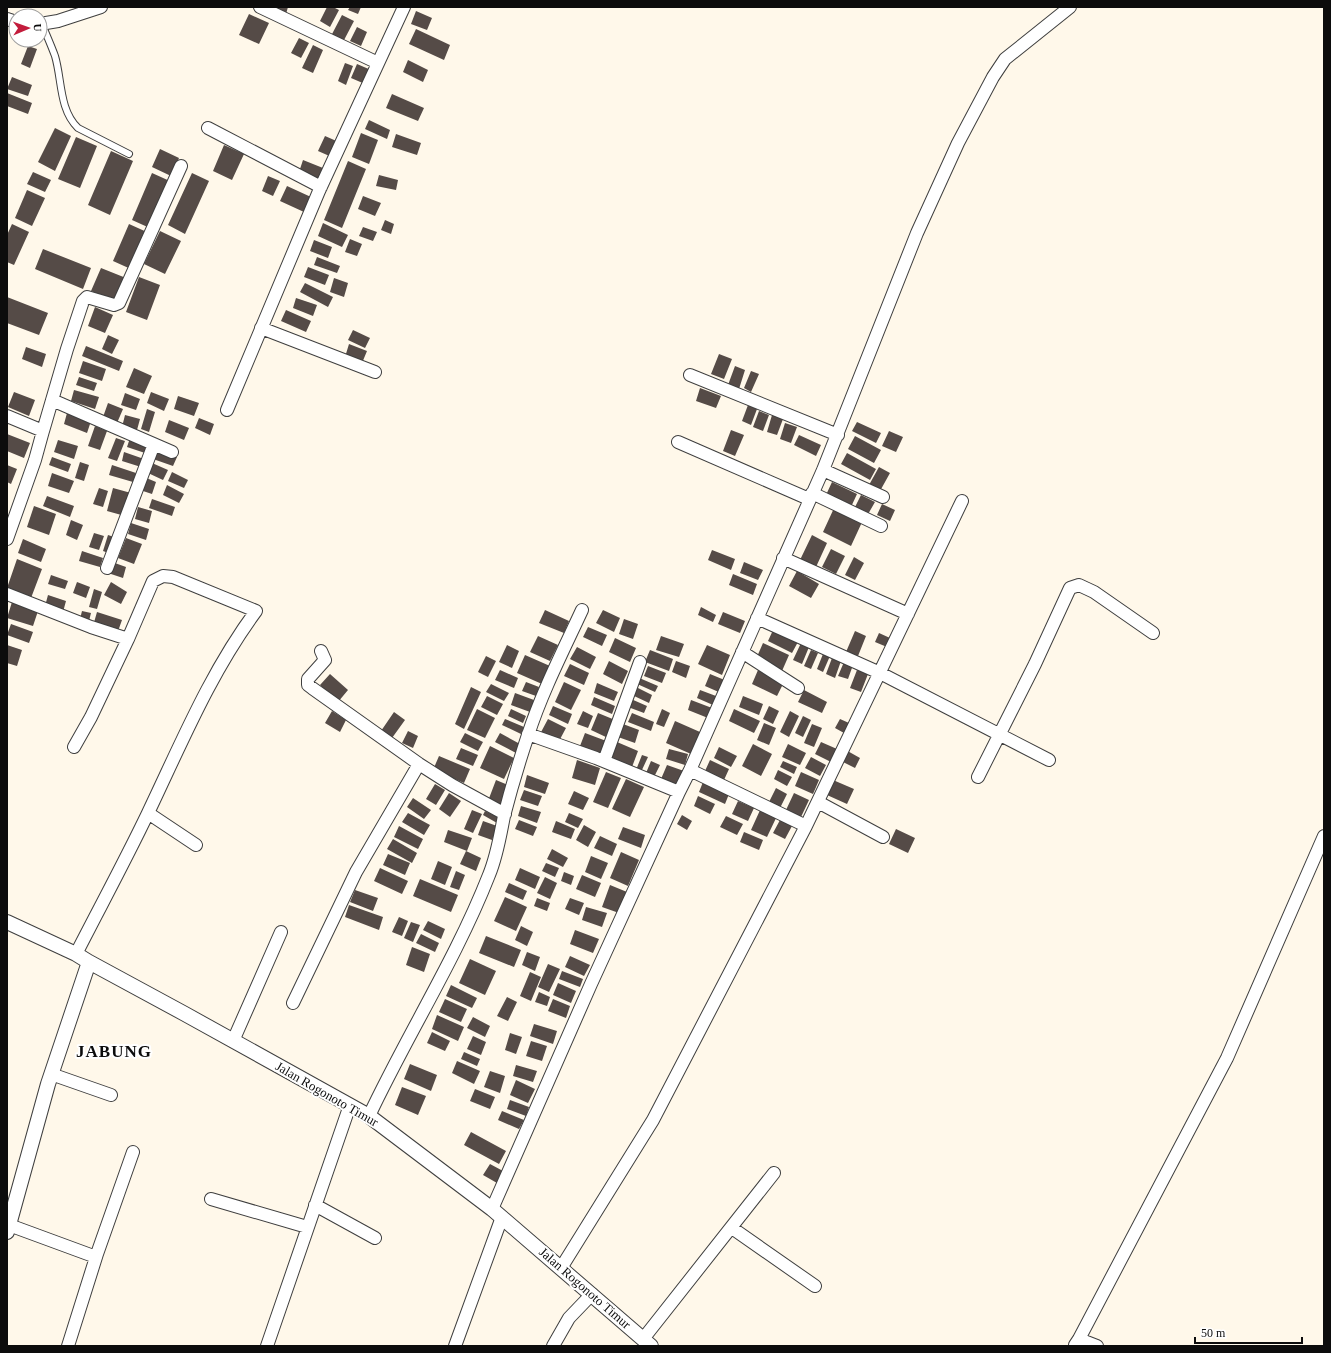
<svg xmlns="http://www.w3.org/2000/svg" width="1331" height="1353" viewBox="0 0 1331 1353" font-family="'Times New Roman',serif">
	<rect width="100%" height="100%" fill="#fff8ea"/>
	<path fill="#554b47" d="M274,7H288L286,14Z
		M327,7H333L339,10L330,27L320,21Z
		M350,7H361L358,14L348,10Z
		M416,11L432,18L427,30L411,24Z
		M249,14L269,23L259,44L239,35Z
		M342,15L354,21L343,42L331,36Z
		M357,27L367,32L361,46L350,41Z
		M416,29L450,45L444,60L409,44Z
		M299,38L309,43L301,58L291,53Z
		M313,45L323,50L313,73L302,68Z
		M28,46L37,49L30,68L21,64Z
		M408,60L428,70L423,82L403,72Z
		M345,63L353,66L346,85L338,81Z
		M357,64L371,70L365,84L351,78Z
		M12,77L32,85L28,96L7,89Z
		M7,93L32,103L28,114L7,106Z
		M392,94L424,108L418,121L386,108Z
		M369,120L390,130L387,139L365,129Z
		M55,128L71,136L55,171L38,162Z
		M361,133L378,140L369,164L352,157Z
		M396,134L421,143L417,155L392,147Z
		M325,136L341,143L334,158L318,151Z
		M76,137L97,146L80,188L58,179Z
		M224,145L244,154L232,180L213,171Z
		M160,149L179,158L171,176L152,167Z
		M111,151L133,161L110,215L88,205Z
		M303,160L323,168L319,179L299,172Z
		M348,161L366,169L342,228L324,220Z
		M33,172L51,180L45,192L27,184Z
		M152,173L172,182L152,229L132,220Z
		M192,173L209,181L185,234L168,225Z
		M379,175L398,180L396,190L376,186Z
		M268,176L280,181L273,196L262,191Z
		M287,186L311,197L304,212L280,201Z
		M27,190L45,198L32,226L15,218Z
		M363,196L381,203L375,216L358,209Z
		M385,220L394,224L391,234L381,230Z
		M323,223L348,235L342,247L318,236Z
		M12,224L29,232L14,265L7,262V235Z
		M129,224L149,233L133,270L113,261Z
		M363,227L377,232L373,241L359,236Z
		M160,231L181,241L165,274L144,264Z
		M350,239L362,244L357,256L345,252Z
		M314,240L332,247L328,258L310,251Z
		M43,249L91,268L83,289L35,269Z
		M317,257L340,266L337,273L314,265Z
		M308,267L329,275L325,285L304,277Z
		M101,268L126,278L117,302L91,291Z
		M139,277L160,285L147,320L126,312Z
		M334,278L348,283L344,297L330,292Z
		M305,283L333,297L328,307L300,292Z
		M7,297L48,313L39,335L7,323Z
		M296,298L317,305L313,316L293,308Z
		M95,307L113,315L105,333L88,326Z
		M286,310L311,321L306,332L281,321Z
		M353,330L370,338L365,348L348,340Z
		M108,335L119,340L112,354L102,349Z
		M349,344L367,351L362,363L345,357Z
		M86,346L123,361L119,371L82,356Z
		M26,347L46,354L42,367L22,359Z
		M719,354L732,359L724,379L711,374Z
		M83,361L106,369L102,381L79,373Z
		M735,366L745,370L739,389L728,385Z
		M134,368L152,376L144,394L126,387Z
		M751,371L759,374L751,392L744,388Z
		M79,377L97,383L94,391L76,385Z
		M700,388L721,396L716,408L696,401Z
		M74,390L99,397L95,409L71,401Z
		M14,392L35,400L29,416L8,407Z
		M151,392L169,399L164,411L147,403Z
		M125,393L140,399L136,410L121,405Z
		M178,396L199,403L194,416L174,409Z
		M108,403L123,409L117,423L103,417Z
		M748,405L757,409L751,425L742,421Z
		M147,409L155,412L149,432L141,429Z
		M759,411L769,415L763,431L753,427Z
		M67,413L91,421L87,433L64,424Z
		M125,415L140,419L137,430L122,427Z
		M772,415L783,419L777,435L767,432Z
		M199,418L214,424L210,435L195,428Z
		M169,420L189,428L184,440L165,432Z
		M857,422L881,433L876,443L852,431Z
		M785,423L797,427L791,443L780,439Z
		M95,426L107,431L100,450L88,446Z
		M731,430L744,435L735,456L723,451Z
		M889,431L903,437L896,452L882,446Z
		M7,434L30,443L24,458L7,451Z
		M799,435L821,445L816,456L794,445Z
		M855,436L881,450L874,463L848,449Z
		M116,438L125,441L117,461L108,458Z
		M130,438L148,443L145,453L127,447Z
		M58,440L78,446L74,459L54,452Z
		M157,449L177,457L173,466L153,459Z
		M124,452L144,459L141,467L122,461Z
		M847,453L876,469L870,480L841,464Z
		M52,457L71,464L68,472L49,465Z
		M80,462L89,465L84,481L75,478Z
		M152,463L168,470L163,480L148,473Z
		M7,465L17,469L11,484L7,482Z
		M112,465L136,473L133,482L109,475Z
		M879,467L890,473L880,491L869,485Z
		M172,472L188,480L184,488L168,481Z
		M52,473L74,481L69,493L48,486Z
		M144,477L156,482L152,494L140,490Z
		M832,482L857,494L851,507L826,495Z
		M167,485L184,494L179,503L163,495Z
		M99,488L108,491L103,507L93,504Z
		M113,488L131,493L125,516L107,511Z
		M861,495L875,502L867,516L854,509Z
		M47,496L74,506L70,517L43,506Z
		M152,499L175,507L172,516L149,508Z
		M882,504L895,510L890,521L877,515Z
		M34,506L56,514L49,535L27,527Z
		M835,506L863,520L851,546L823,532Z
		M138,507L152,511L149,523L135,519Z
		M71,520L83,525L77,540L66,535Z
		M131,523L149,529L146,540L128,534Z
		M94,533L104,536L99,550L89,547Z
		M108,535L117,538L111,554L103,551Z
		M812,535L827,543L816,567L800,560Z
		M126,538L142,544L134,564L118,558Z
		M23,539L46,549L41,562L18,553Z
		M831,549L845,556L836,574L822,567Z
		M712,550L735,559L731,570L708,560Z
		M82,551L103,558L100,567L79,561Z
		M854,557L864,563L855,580L845,575Z
		M17,559L42,569L31,598L7,588Z
		M112,562L126,567L123,578L108,573Z
		M744,562L763,570L758,580L740,573Z
		M797,571L819,584L811,598L789,586Z
		M733,574L757,584L753,595L729,585Z
		M51,575L68,581L65,589L48,584Z
		M77,582L90,587L86,598L73,593Z
		M111,582L127,592L121,604L104,595Z
		M94,589L102,592L97,609L89,607Z
		M48,595L66,601L63,612L45,606Z
		M12,602L38,611L33,626L7,618Z
		M701,607L716,615L713,622L698,615Z
		M545,610L569,621L564,633L539,623Z
		M603,610L620,618L614,632L596,623Z
		M82,611L91,613L89,621L80,619Z
		M97,612L122,620L117,634L93,626Z
		M723,612L745,621L740,633L718,624Z
		M624,619L638,624L633,639L619,634Z
		M11,624L33,632L29,643L7,635Z
		M588,627L607,635L602,646L583,637Z
		M774,628L799,640L792,653L768,641Z
		M855,631L866,636L858,656L846,652Z
		M879,633L890,638L887,647L875,642Z
		M538,636L558,645L550,661L530,652Z
		M661,636L684,644L679,657L656,650Z
		M615,638L636,648L630,662L609,652Z
		M763,643L789,655L782,671L756,659Z
		M801,643L809,647L802,664L793,660Z
		M7,645L22,650L17,666L7,663Z
		M507,645L519,651L512,668L499,662Z
		M707,645L730,655L722,675L698,664Z
		M577,647L596,657L590,669L570,659Z
		M650,650L673,659L669,671L645,662Z
		M811,650L818,653L811,669L804,666Z
		M823,654L830,656L823,672L817,669Z
		M525,655L550,666L542,684L517,673Z
		M486,656L496,661L488,677L478,672Z
		M832,658L841,661L835,678L826,674Z
		M609,661L628,671L622,684L603,674Z
		M676,661L690,666L686,678L672,672Z
		M844,662L853,665L848,679L838,676Z
		M570,664L589,673L584,685L564,676Z
		M648,666L666,673L662,683L644,676Z
		M500,670L518,678L514,688L495,680Z
		M758,670L784,682L777,696L752,684Z
		M857,670L868,674L861,692L850,688Z
		M330,674L348,690L338,702L320,685Z
		M710,674L727,681L721,693L705,686Z
		M637,677L658,686L655,692L635,683Z
		M526,682L539,687L536,696L522,691Z
		M564,682L581,690L571,710L555,702Z
		M597,683L618,692L614,701L594,693Z
		M491,684L509,693L504,701L486,692Z
		M471,687L481,692L464,729L455,724Z
		M636,687L652,695L649,703L632,695Z
		M700,690L716,696L713,705L697,698Z
		M804,690L827,702L822,713L798,702Z
		M515,693L534,700L530,712L511,705Z
		M487,696L503,704L497,715L481,707Z
		M743,696L763,704L759,715L739,707Z
		M594,697L615,706L612,714L591,705Z
		M631,699L647,706L644,713L628,707Z
		M691,700L712,708L708,718L688,710Z
		M553,706L572,714L568,724L549,715Z
		M769,706L779,711L773,724L763,719Z
		M477,709L495,718L485,738L467,730Z
		M511,709L526,716L523,723L508,716Z
		M662,709L670,713L664,727L656,724Z
		M734,709L760,721L754,733L729,721Z
		M332,711L346,720L340,732L325,723Z
		M583,711L593,716L588,728L577,724Z
		M790,711L799,716L789,737L780,732Z
		M394,712L405,720L392,738L381,731Z
		M598,713L615,720L608,738L591,730Z
		M632,713L654,722L651,731L628,722Z
		M803,716L811,720L803,737L795,733Z
		M505,719L524,727L521,734L502,725Z
		M548,719L566,728L558,743L540,734Z
		M840,719L849,723L844,733L835,728Z
		M675,721L700,732L691,754L666,743Z
		M764,723L776,728L769,745L757,740Z
		M623,724L639,730L635,743L618,737Z
		M812,724L822,728L814,747L804,743Z
		M408,731L418,736L413,748L402,743Z
		M465,733L483,742L478,751L460,742Z
		M500,733L520,744L516,753L495,742Z
		M585,733L609,742L604,756L580,746Z
		M617,742L638,751L632,767L611,759Z
		M821,742L837,749L831,762L815,754Z
		M753,744L772,754L761,776L742,766Z
		M788,744L806,753L800,765L782,757Z
		M490,746L514,758L504,779L480,768Z
		M719,747L737,756L731,767L714,758Z
		M461,748L478,755L473,766L456,759Z
		M669,749L688,754L685,765L666,759Z
		M844,749L860,758L855,768L839,760Z
		M642,755L648,757L641,772L636,770Z
		M439,756L470,769L464,783L433,770Z
		M811,757L826,765L820,776L805,768Z
		M577,760L600,768L595,785L572,778Z
		M710,760L729,769L724,780L705,771Z
		M651,761L660,765L654,777L646,773Z
		M783,761L797,767L794,774L780,767Z
		M667,765L684,771L678,786L661,779Z
		M778,770L792,777L787,786L774,779Z
		M606,772L621,778L608,808L593,802Z
		M801,772L819,780L813,794L795,786Z
		M527,775L549,783L545,794L524,787Z
		M626,779L644,787L630,817L612,809Z
		M496,780L508,785L500,806L488,801Z
		M833,780L854,789L847,804L827,795Z
		M703,782L729,794L725,804L699,792Z
		M435,784L445,790L436,805L426,799Z
		M776,788L787,794L780,808L769,802Z
		M524,790L542,796L538,806L520,800Z
		M574,791L589,798L583,810L568,804Z
		M449,793L461,801L450,817L439,809Z
		M794,793L809,800L801,817L786,810Z
		M698,796L715,804L710,814L694,806Z
		M413,798L431,810L424,819L407,807Z
		M738,801L754,808L748,821L732,814Z
		M521,806L541,812L537,823L518,816Z
		M761,808L777,816L767,837L751,830Z
		M472,810L482,814L473,833L464,829Z
		M485,811L500,818L497,823L483,815Z
		M408,813L430,825L424,835L402,822Z
		M569,813L583,819L578,828L565,822Z
		M682,815L692,821L687,830L677,824Z
		M726,816L743,824L737,835L720,827Z
		M519,820L537,827L533,836L515,829Z
		M780,820L792,826L785,839L773,833Z
		M483,821L497,826L492,840L478,835Z
		M556,821L575,829L571,839L552,832Z
		M584,825L596,832L588,847L576,840Z
		M399,826L423,839L418,849L394,837Z
		M623,827L645,835L641,848L618,839Z
		M896,829L915,838L908,853L889,844Z
		M448,830L472,838L467,851L444,842Z
		M744,832L763,840L759,850L740,842Z
		M600,836L617,844L612,856L594,848Z
		M393,839L417,853L412,863L387,849Z
		M552,849L568,858L563,867L547,859Z
		M466,851L481,858L476,871L460,864Z
		M621,852L639,860L628,886L610,878Z
		M388,854L410,863L405,875L383,865Z
		M591,856L608,863L601,879L585,872Z
		M438,861L452,867L445,885L431,879Z
		M546,863L559,868L555,877L542,871Z
		M380,868L408,881L402,894L374,881Z
		M520,868L540,877L535,889L515,880Z
		M456,871L465,875L459,890L450,887Z
		M564,872L574,876L571,885L561,881Z
		M582,875L601,883L595,897L576,889Z
		M545,877L557,883L550,899L537,893Z
		M420,879L458,895L451,912L413,896Z
		M509,883L527,891L523,900L505,892Z
		M610,885L627,892L619,913L602,907Z
		M355,890L378,898L373,911L350,902Z
		M505,897L527,907L516,931L494,921Z
		M537,898L550,903L547,911L534,906Z
		M570,898L584,903L579,915L565,909Z
		M349,905L383,917L379,930L345,917Z
		M586,907L607,913L602,927L582,920Z
		M399,917L408,921L402,936L392,932Z
		M428,921L445,929L441,939L423,930Z
		M411,922L420,925L413,942L404,938Z
		M521,926L533,932L527,946L515,940Z
		M575,930L599,939L593,953L570,944Z
		M421,934L439,943L435,952L416,943Z
		M486,936L521,950L514,967L479,953Z
		M412,947L430,954L424,972L406,965Z
		M527,952L540,957L535,971L522,965Z
		M570,956L590,965L584,976L565,967Z
		M470,959L496,971L485,995L459,983Z
		M548,964L560,969L549,992L538,987Z
		M562,971L583,979L580,987L559,979Z
		M530,972L541,977L531,1001L520,996Z
		M558,983L576,991L571,1003L553,995Z
		M451,985L477,998L472,1008L446,996Z
		M539,992L550,997L547,1006L535,1002Z
		M507,997L517,1002L508,1021L497,1016Z
		M445,999L467,1009L461,1022L439,1012Z
		M553,999L570,1006L566,1018L548,1011Z
		M437,1015L464,1027L458,1041L432,1029Z
		M473,1017L490,1026L485,1037L467,1028Z
		M534,1024L557,1031L553,1044L530,1036Z
		M432,1032L450,1041L445,1051L427,1043Z
		M510,1033L522,1037L516,1054L505,1050Z
		M473,1036L486,1042L481,1055L467,1049Z
		M531,1041L547,1046L542,1061L526,1056Z
		M464,1052L480,1059L477,1066L461,1059Z
		M457,1061L480,1071L474,1084L452,1073Z
		M410,1064L437,1075L431,1091L404,1079Z
		M516,1065L537,1071L533,1082L513,1076Z
		M490,1071L505,1076L500,1093L484,1087Z
		M516,1080L535,1089L528,1103L510,1095Z
		M402,1087L426,1096L418,1115L395,1105Z
		M475,1089L495,1097L490,1109L470,1101Z
		M510,1100L529,1107L526,1116L507,1109Z
		M502,1111L524,1120L519,1129L498,1120Z
		M471,1132L506,1151L499,1164L464,1145Z
		M490,1164L503,1171L497,1183L483,1175Z"/>
	<g fill="none" stroke-linecap="round" stroke-linejoin="round">
		<defs>
			<path id="service" d="M42,24C46,34 51,45 55,56C62,79 59,110 78,128L129,154"/>
			<path id="minor" d="M260,7L378,63
				M7,19L16,22
				M40,24L58,21L101,7
				M208,128L321,187
				M261,328L375,372
				M690,375L838,435
				M52,400L172,452
				M227,410L319,191L404,7
				M7,416L43,431L35,460L7,539
				M43,431L67,349L83,301L87,297L114,305L119,303L181,166
				M678,442L809,499
				M823,470L883,497
				M812,493L881,526
				M783,558L908,614
				M107,568L154,444
				M7,594L91,627L128,639L91,717L74,747
				M757,618L880,673L1049,760
				M321,651L325,660L308,679V685L312,688L419,764L452,785L505,814
				M742,652L798,688
				M528,734L596,758L679,792L690,770L806,826
				M604,761L640,662
				M690,770L823,470L917,233L958,143L993,77L1005,59L1070,7
				M978,777L1035,664L1070,588L1079,585L1094,592L1153,633
				M818,802L883,837
				M148,813L196,845
				M76,954C100,907 125,861 148,813C181,744 210,673 256,611L173,577L163,576L153,581L128,639
				M293,1003L356,872L419,764
				M233,1041L281,932
				M51,1074L111,1095
				M369,1116C407,1035 456,959 489,875C497,856 500,836 504,816C511,789 519,762 528,735C542,692 563,651 582,610
				M211,1199L307,1227
				M315,1205L375,1238
				M492,1209L591,984L679,792
				M9,1225L96,1257
				M732,1228L815,1286
				M561,1268L653,1120L806,826L962,501
				M643,1339L774,1173
				M1079,1339L1227,1058L1324,836
				M1075,1345L1079,1339L1097,1346
				M68,1346L97,1254L133,1152
				M267,1346L350,1105
				M455,1346L502,1217
				M553,1346L569,1318L592,1294"/>
			<path id="tertiary" d="M7,922L76,954L89,962L185,1014L369,1116L492,1209L651,1346
				M7,1232L48,1084L89,962"/>
		</defs>
		<use href="#service" stroke="#3f3f3f" stroke-width="8"/>
		<use href="#minor" stroke="#3f3f3f" stroke-width="14"/>
		<use href="#tertiary" stroke="#3f3f3f" stroke-width="16"/>
		<use href="#service" stroke="#fff" stroke-width="6"/>
		<use href="#minor" stroke="#fff" stroke-width="12"/>
		<use href="#tertiary" stroke="#fff" stroke-width="14"/>
	</g>
	<g text-anchor="middle" dominant-baseline="central" stroke-width="4" stroke-linejoin="round" paint-order="stroke">
		<g font-size="13" fill="#0c0c0c" stroke="#fff">
			<text transform="translate(327 1094) rotate(30)">Jalan Rogonoto Timur</text>
			<text transform="translate(585 1288) rotate(41)">Jalan Rogonoto Timur</text>
		</g>
		<g font-size="17" font-weight="bold" letter-spacing="1" fill="#0c0c0c" stroke="#fff">
			<text x="114" y="1051">JABUNG</text>
		</g>
	</g>
	<rect width="1331" height="1353" fill="none" stroke="#0c0c0c" stroke-width="16"/>
	<g transform="translate(28 28) rotate(88)"><circle r="19" fill="#ffffff" stroke="#9e9e9e"/>
	<path d="M0-3L7 15L0 10L-7 15Z" fill="#c31c3c"/>
	<text y="-6" font-size="11" font-weight="bold" text-anchor="middle" fill="#0c0c0c">U</text>
	</g>
	<path d="M1195 1337v6h107v-6" fill="none" stroke="#0c0c0c" stroke-width="2"/>
	<text x="1201" y="1337" font-size="12" fill="#0c0c0c" stroke="#ffffff" stroke-width="3" paint-order="stroke">50 m</text>
</svg>
